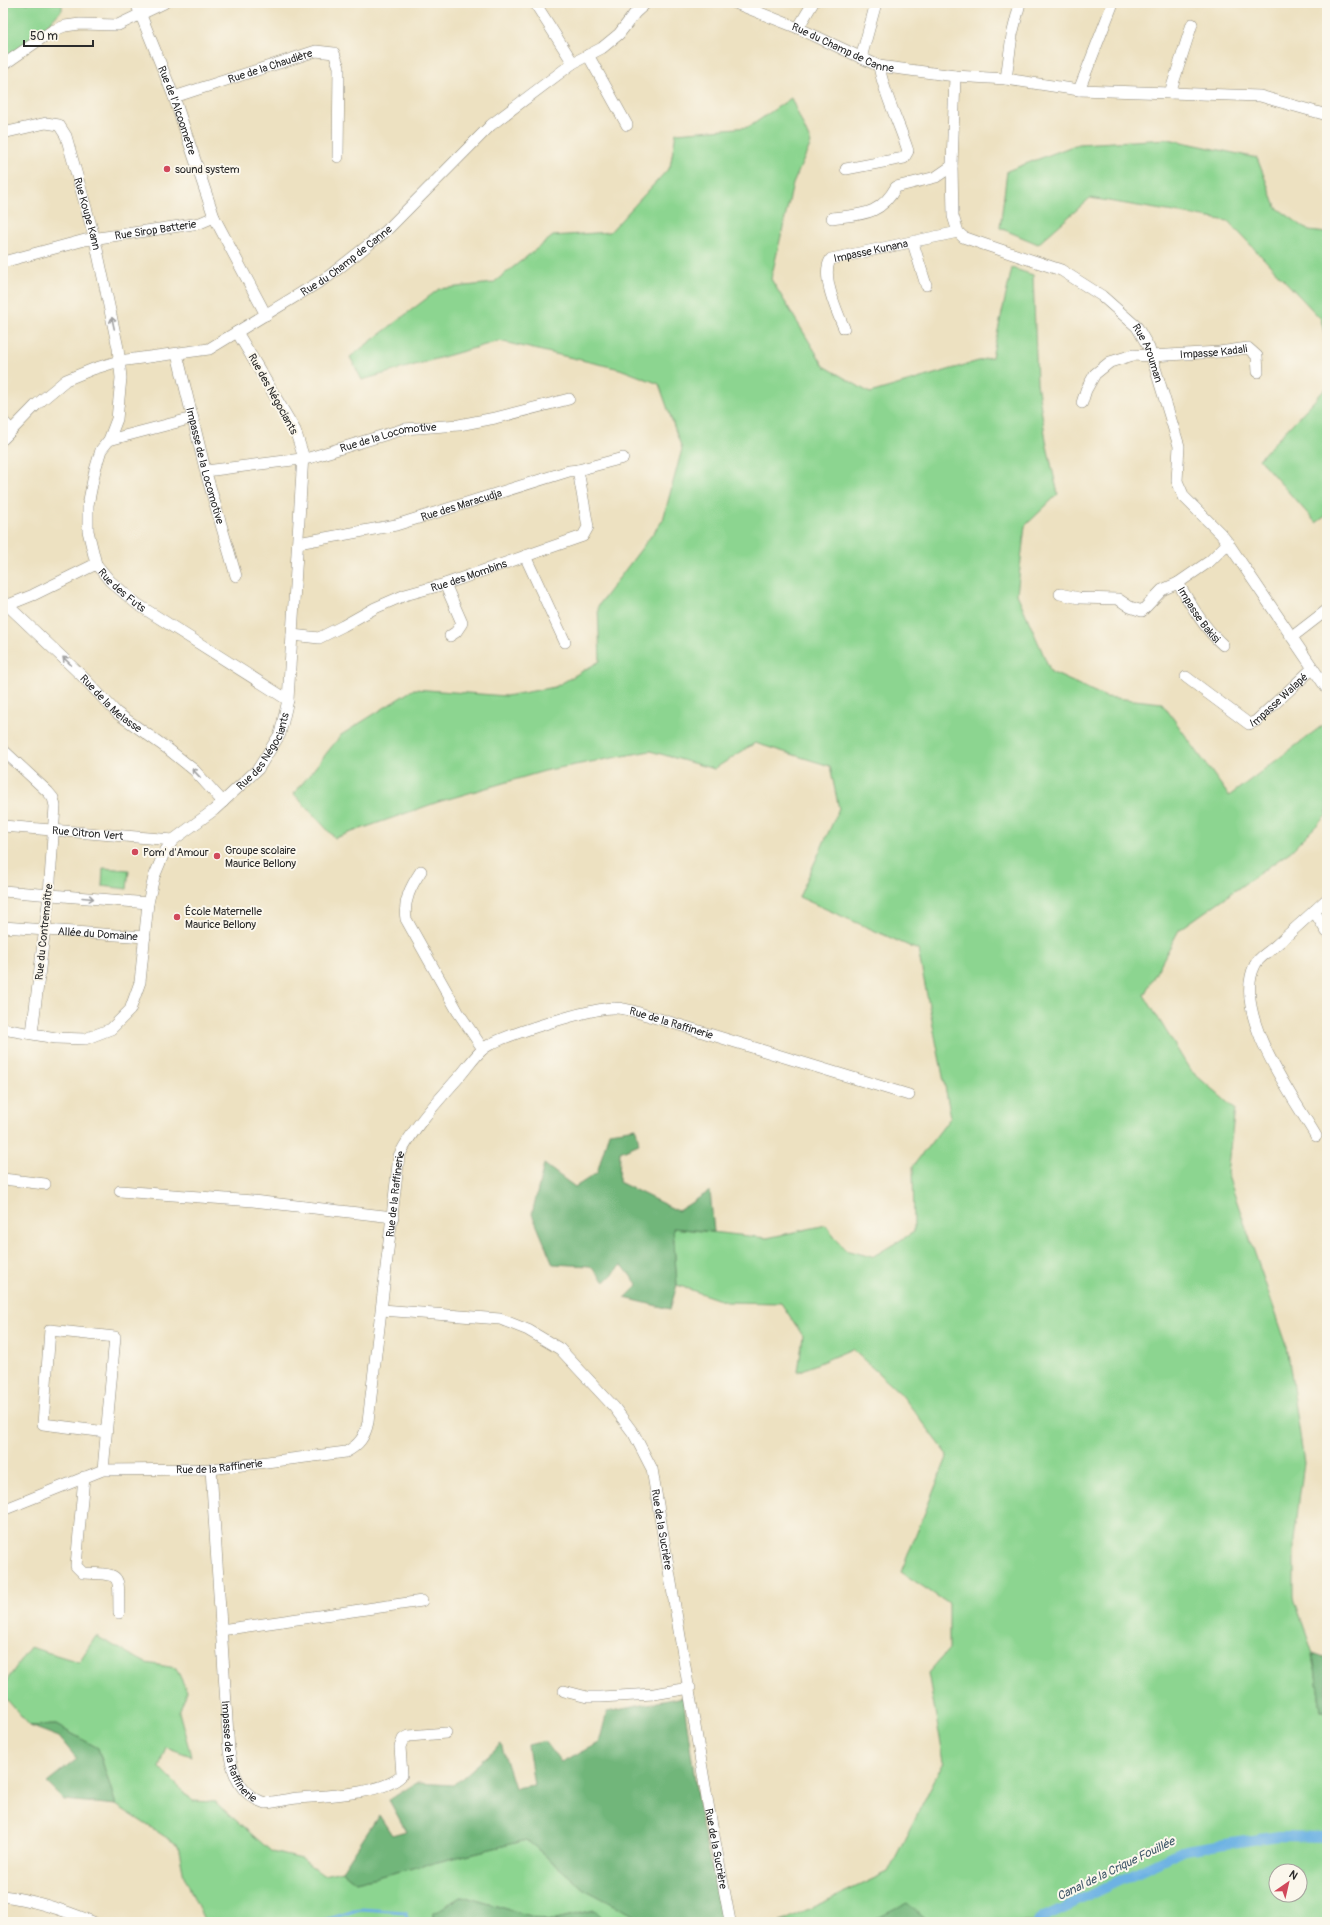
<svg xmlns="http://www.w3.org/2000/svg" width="1330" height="1925" viewBox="0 0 1330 1925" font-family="Pangolin,sans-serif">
	<rect width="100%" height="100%" fill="#fbf7ec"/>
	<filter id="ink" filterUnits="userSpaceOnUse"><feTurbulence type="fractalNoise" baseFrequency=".025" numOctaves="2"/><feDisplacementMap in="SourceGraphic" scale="8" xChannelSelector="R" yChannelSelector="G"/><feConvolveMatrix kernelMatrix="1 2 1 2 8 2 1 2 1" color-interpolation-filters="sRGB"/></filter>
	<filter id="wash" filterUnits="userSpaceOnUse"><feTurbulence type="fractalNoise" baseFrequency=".012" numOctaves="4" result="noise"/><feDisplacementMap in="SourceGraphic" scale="16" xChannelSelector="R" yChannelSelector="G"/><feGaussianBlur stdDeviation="0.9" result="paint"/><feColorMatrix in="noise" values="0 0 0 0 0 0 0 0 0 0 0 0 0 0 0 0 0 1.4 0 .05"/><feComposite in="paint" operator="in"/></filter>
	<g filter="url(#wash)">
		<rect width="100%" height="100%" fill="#ede1c1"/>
		<path fill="#8cd590" stroke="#5c805e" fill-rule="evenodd" d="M3,3H62V10L25,48L3,60Z
			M791,98L811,143L793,184L771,279L824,366L870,393L992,357L1012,268L1033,275L1037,383L1047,446L1058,494L1025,526L1017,594L1051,672L1106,697L1162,703L1229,796L1327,722V815L1291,851L1179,930L1144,995L1190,1070L1235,1109L1227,1173L1287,1346L1304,1463L1294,1539V1598L1313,1654L1321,1711H1327V1922H929L907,1904L870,1922H781L888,1872L944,1761L928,1673L949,1649V1604L901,1572L948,1455L901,1394L852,1349L798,1372L803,1336L781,1303L726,1302L677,1285L673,1228L767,1238L826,1225L845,1250L872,1257L914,1232L913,1166L951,1117L918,950L799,897L839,809L830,766L755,743L714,769L650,751L548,770L438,802L335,838L294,794L341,735L414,689L506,696L555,687L600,661L598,606L663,520L682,449L659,384L620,369L499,341L362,380L350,357L439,289L493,283L553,236L610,232L670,167L676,133L749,127ZM1276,1871H1300V1895H1276Z
			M1168,139L1257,158L1276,207L1309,231L1327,233V347L1321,319L1228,221L1090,198L1038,244L1000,228L1007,171L1078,144Z
			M1327,387V515L1316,523L1259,459Z
			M103,868L129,870L127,889L102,886Z
			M96,1636L146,1663L176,1668L187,1691L179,1712L191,1756L166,1747L159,1767L193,1801L215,1802L272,1852L302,1859L323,1875L342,1871L356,1882L527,1840L584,1889L647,1922H607L594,1910L548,1921L462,1896L434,1913V1922H205L184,1876L178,1845L116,1805L98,1748L56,1725L30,1726L3,1695V1686L30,1647L79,1662Z"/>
		<path fill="#71b67a" stroke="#4e7052" d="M636,1128L639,1144L620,1152L619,1182L678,1211L710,1191L714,1232L673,1228L677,1285L670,1309L625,1298L638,1285L622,1265L605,1282L590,1266L553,1264L532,1214L544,1164L575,1187L597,1173L609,1132Z
			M1313,1654L1327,1659V1711H1321Z
			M683,1697L701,1821L723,1922H647L584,1889L527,1840L356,1882L342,1871L379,1815L392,1835L406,1831L389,1800L416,1783L454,1785L501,1744L515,1788L534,1785L528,1745L545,1741L561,1762L599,1743L607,1712Z
			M56,1725L98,1748L116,1805L64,1800L47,1783L77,1759L59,1737L30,1726Z
			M462,1896L548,1921L595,1910L607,1922H434V1913Z
			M907,1903L929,1922H870Z"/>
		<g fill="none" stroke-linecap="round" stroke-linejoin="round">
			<path stroke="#6db2e3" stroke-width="3" d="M320,1922L360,1909L406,1912L407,1922"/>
			<path stroke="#6db2e3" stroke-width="10" d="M1037,1922L1044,1917L1185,1850L1279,1836L1327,1837"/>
		</g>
	</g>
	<g filter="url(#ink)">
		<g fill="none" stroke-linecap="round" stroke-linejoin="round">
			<defs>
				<g id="minor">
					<path id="s1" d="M136,3L174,97L214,217L266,315"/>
					<path d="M535,3L573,63"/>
					<path id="s2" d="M735,3L798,28L879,66L955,76L1006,79L1079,90L1260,96L1327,115"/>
					<path d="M798,28L813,3"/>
					<path d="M588,55L627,125"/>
					<path d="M861,58L876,3"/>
					<path d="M3,65L52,31L65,26L80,24L118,25L164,3"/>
					<path id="s3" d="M955,76L952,166L953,216L958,232L963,237L983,244L1061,270L1102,296L1137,327L1149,348L1179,446L1177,481L1184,497L1221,534L1228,543L1327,689"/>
					<path d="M1006,79L1012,35L1020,3"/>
					<path d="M1079,90L1113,3"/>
					<path d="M1170,93L1192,24"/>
					<path id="s4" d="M174,97L316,51L334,53L339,67L338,157"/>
					<path id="s5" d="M3,133L46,123L59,125L66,136L95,240L118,348L121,378L117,419L109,440L101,450L95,470L88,505V531L96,564L110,581L137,604L288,700"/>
					<path d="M846,169L904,158L908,151C899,122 884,95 879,66"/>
					<path d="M832,218C861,214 880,216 896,187L936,177L952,166"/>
					<path d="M913,243L926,285"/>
					<path id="s6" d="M3,262L85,240L200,223L214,217"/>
					<path id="s7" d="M844,328C837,312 820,274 831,259L958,232"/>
					<path id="s8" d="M177,354L206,473L236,576"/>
					<path id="s9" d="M1082,403L1086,390L1095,374L1110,362L1133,355L1151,356L1219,352L1248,348L1257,356L1258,372"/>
					<path d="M3,421L11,430"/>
					<path id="s10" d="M3,439L36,405L66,380L93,369L119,361L209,349L329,276L386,231L491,125L573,63L602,48L619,34L635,13L646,3"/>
					<path d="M109,440L193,418"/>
					<path id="s11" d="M206,471L309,458L404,429L459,425L495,418L569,399"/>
					<path id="s12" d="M298,543L396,525L569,471L578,470L623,458"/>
					<path d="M525,556L565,642"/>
					<path id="s13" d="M1178,583C1191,605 1204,628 1223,645"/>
					<path d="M445,584L462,623L456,632L450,636"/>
					<path d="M1060,594L1079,598L1118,599L1130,607L1142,611L1162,590L1178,583L1210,561L1228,543"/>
					<path id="s14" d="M3,601L82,676L117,713L168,749L194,770L223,802"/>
					<path d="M3,607L33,595L96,564"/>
					<path id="s15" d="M292,635L319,638L343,626L375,608L405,595L445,584L583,536L588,527L578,470"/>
					<path d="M1292,637L1327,610"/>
					<path id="s16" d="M1186,677L1249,724L1256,721L1312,669"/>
					<path d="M3,750L48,792L53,798L55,806L49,895L32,1033"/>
					<path id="s17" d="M3,826L173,840"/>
					<path d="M421,871C411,886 403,901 406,919L458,1012L483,1049"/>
					<path d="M3,891L148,903"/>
					<path d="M1314,911L1327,932"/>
					<path id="s18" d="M3,927L145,937"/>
					<path id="s19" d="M3,1029L56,1038L85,1039L111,1029L130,1010L140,982L148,903L154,877L164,853L173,840L214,810L258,769L280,734L288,700L303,455L295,430L237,332"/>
					<path d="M1316,1136C1292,1095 1231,1013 1255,965C1258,958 1267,953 1273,948C1291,932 1309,916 1327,899"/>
					<path d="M3,1179L45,1184"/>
					<path d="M120,1191L253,1201L393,1217"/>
					<path id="s20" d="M382,1310L500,1319L528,1330L560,1349L614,1407L634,1434L652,1469L708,1804L730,1921"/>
					<path id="s21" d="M211,1469L229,1751C233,1775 240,1795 265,1803C276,1802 287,1799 298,1798C324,1796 385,1794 402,1775L400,1747L403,1739L409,1736L446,1733"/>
					<path d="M103,1470L115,1337L50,1330L43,1424L106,1432"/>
					<path d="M84,1477L76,1566L83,1573C124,1574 118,1574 119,1613"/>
					<path id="s22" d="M3,1510L103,1470L211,1469L346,1452C359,1445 365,1437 368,1422L399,1156C414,1126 437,1102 459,1077C467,1068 474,1057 483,1049C499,1036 594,1007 615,1008C628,1008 641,1014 653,1017L909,1095"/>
					<path d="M221,1630L422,1601"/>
					<path d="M564,1691L587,1697H600L654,1694L690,1688"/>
					<path d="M3,1896C34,1900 64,1910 93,1922"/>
				</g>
			</defs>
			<use href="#minor" stroke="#8c8676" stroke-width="12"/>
			<use href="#minor" stroke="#fff" stroke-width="11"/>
		</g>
		<defs><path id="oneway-shaft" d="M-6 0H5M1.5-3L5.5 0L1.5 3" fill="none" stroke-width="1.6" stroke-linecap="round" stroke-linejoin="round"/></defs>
		<g stroke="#a0a0a0">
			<use href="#oneway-shaft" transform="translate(113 323) rotate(-102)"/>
			<use href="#oneway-shaft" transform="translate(67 661) rotate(-136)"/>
			<use href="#oneway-shaft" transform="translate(196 773) rotate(-133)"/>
			<use href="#oneway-shaft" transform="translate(88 898) rotate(5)"/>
		</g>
	</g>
	<g fill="#d1495b" stroke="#fbf7ec" stroke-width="1.5">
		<circle cx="167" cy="169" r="4"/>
		<circle cx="135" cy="852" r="4"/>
		<circle cx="217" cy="856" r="4"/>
		<circle cx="177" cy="917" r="4"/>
	</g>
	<g text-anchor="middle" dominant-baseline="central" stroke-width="4" stroke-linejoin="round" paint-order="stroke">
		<g font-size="11" fill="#2b2b2b" stroke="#fbf7ec">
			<text stroke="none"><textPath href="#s2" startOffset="117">Rue du Champ de Canne</textPath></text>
			<text stroke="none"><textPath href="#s4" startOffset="101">Rue de la Chaudière</textPath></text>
			<text stroke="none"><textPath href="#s1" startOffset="115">Rue de l'Alcoometre</textPath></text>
			<text stroke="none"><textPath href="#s5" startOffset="151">Rue Koupe Kann</textPath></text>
			<text stroke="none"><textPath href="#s6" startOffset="156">Rue Sirop Batterie</textPath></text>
			<text stroke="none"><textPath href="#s7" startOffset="113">Impasse Kunana</textPath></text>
			<text stroke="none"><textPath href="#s10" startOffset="397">Rue du Champ de Canne</textPath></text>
			<text stroke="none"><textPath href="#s9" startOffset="156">Impasse Kadali</textPath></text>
			<text stroke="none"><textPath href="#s3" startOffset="391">Rue Arouman</textPath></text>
			<text transform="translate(273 394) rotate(61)">Rue des Négociants</text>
			<text stroke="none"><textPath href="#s11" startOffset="186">Rue de la Locomotive</textPath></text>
			<text stroke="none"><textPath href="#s8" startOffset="115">Impasse de la Locomotive</textPath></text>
			<text stroke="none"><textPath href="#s12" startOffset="168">Rue des Maracudja</textPath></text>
			<text stroke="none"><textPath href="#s15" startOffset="190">Rue des Mombins</textPath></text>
			<text stroke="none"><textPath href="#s5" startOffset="549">Rue des Futs</textPath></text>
			<text stroke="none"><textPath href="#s13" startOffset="38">Impasse Bakisi</textPath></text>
			<text stroke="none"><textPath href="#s16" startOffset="117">Impasse Walapé</textPath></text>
			<text stroke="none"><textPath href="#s14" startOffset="149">Rue de la Melasse</textPath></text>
			<text stroke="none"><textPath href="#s19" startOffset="444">Rue des Négociants</textPath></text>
			<text stroke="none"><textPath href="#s17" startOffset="85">Rue Citron Vert</textPath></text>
			<text transform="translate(44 932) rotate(-84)">Rue du Contremaître</text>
			<text stroke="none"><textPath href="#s18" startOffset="95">Allée du Domaine</textPath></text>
			<text stroke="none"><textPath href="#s22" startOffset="992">Rue de la Raffinerie</textPath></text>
			<text stroke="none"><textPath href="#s22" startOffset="620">Rue de la Raffinerie</textPath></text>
			<text stroke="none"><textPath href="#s22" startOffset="224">Rue de la Raffinerie</textPath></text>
			<text stroke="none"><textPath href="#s20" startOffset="399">Rue de la Sucrière</textPath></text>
			<text stroke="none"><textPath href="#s21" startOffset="286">Impasse de la Raffinerie</textPath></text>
			<text stroke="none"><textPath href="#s20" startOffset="723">Rue de la Sucrière</textPath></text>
		</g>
		<g font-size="11" fill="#2b2b2b" stroke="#fbf7ec" text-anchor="start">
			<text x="175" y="169">sound system</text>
			<text x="225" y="850">Groupe scolaire<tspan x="225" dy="13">Maurice Bellony</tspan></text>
			<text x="143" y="852">Pom' d'Amour</text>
			<text x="185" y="911">École Maternelle<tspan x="185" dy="13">Maurice Bellony</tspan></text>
		</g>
		<g font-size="12" font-style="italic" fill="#425a6b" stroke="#fbf7ec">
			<text transform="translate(1116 1869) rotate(-26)">Canal de la Crique Fouillée</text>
		</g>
	</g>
	<rect width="1330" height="1925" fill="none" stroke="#fbf7ec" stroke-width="16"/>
	<g transform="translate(1288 1883) rotate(34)"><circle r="19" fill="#fbf7ec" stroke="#a8a59f"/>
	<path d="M0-3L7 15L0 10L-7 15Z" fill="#d1495b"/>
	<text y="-6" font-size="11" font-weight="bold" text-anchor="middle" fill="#2b2b2b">N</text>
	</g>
	<path d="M24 40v6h69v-6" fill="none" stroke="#2b2b2b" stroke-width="2"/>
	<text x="30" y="40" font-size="12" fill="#2b2b2b" stroke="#fbf7ec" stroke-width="3" paint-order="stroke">50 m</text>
</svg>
